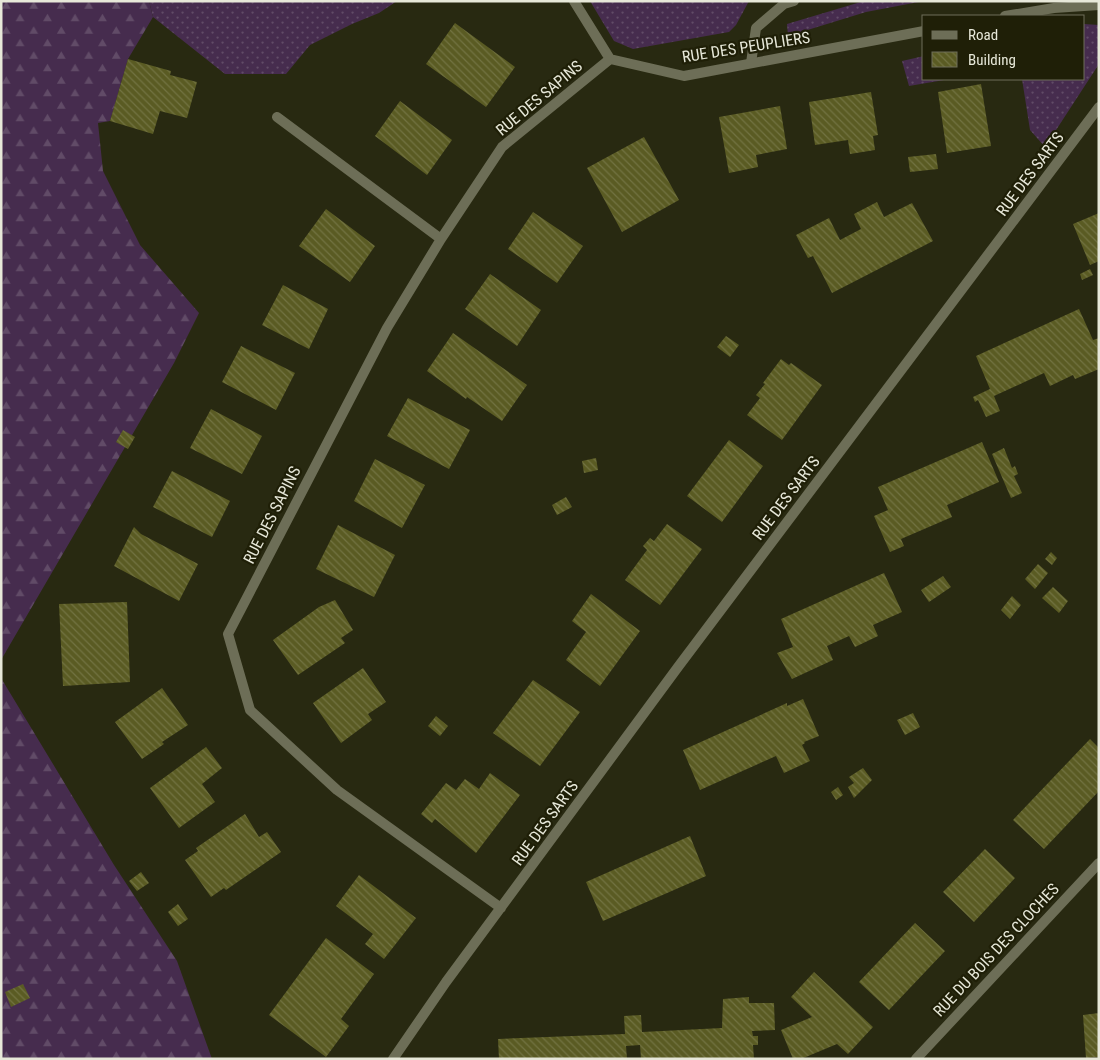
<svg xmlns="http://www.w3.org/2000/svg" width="1100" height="1060" viewBox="0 0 1100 1060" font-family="'Roboto Condensed',sans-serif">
	<defs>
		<pattern id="grass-dots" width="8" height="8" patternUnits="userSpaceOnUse" patternTransform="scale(1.25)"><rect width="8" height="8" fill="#462c4e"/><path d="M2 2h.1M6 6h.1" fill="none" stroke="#614b67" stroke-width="1.8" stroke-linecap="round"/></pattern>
		<pattern id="forest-firs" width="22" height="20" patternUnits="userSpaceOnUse" patternTransform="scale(1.25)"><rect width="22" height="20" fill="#462c4e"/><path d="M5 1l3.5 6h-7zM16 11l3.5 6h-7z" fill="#614b67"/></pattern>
		<pattern id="building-back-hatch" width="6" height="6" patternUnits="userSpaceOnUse" patternTransform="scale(1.25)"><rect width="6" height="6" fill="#5a5b23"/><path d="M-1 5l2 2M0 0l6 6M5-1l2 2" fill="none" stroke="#727342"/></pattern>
	</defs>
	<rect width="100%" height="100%" fill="#282911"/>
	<path fill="url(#grass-dots)" d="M149,1H397L379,13L352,24L310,45L286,74H225L153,17Z
		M590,1H749L736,25L729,32L633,49L614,41Z
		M864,1H924L866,12L788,36L787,24Z
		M1084,24L1099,25V64L1045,147L1030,130L1022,79H1084Z
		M924,56V79H950L909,86L902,61Z"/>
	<path fill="url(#forest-firs)" d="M1,1H149L153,17L128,59L110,121L98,123L103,171L140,245L199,313L174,363L1,660Z
		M1,678L114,865L177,961L212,1059H1Z"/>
	<path fill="url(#building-back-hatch)" d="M455,23L515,67L486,107L426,64Z
		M128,59L171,71L170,75L197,82L187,118L160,111L153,134L110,121Z
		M981,84L991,146L947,153L938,92Z
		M871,92L878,135L873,136L875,150L850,154L848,140L815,145L809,102Z
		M400,101L452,140L427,175L375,136Z
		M780,106L787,149L756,155L758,167L729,173L719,117Z
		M644,137L679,200L622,232L587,168Z
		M936,154L938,169L910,172L908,157Z
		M877,202L884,217L912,203L933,241L832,293L813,256L808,258L796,235L829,218L840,240L861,229L854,214Z
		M326,209L375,246L350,282L299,246Z
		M533,212L583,246L557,283L508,249Z
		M1099,213V261L1090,265L1073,224Z
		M1090,269L1093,275L1082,280L1080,274Z
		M490,274L541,310L517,346L465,309Z
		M283,285L328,309L309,349L262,325Z
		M1079,309L1093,340L1099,338V369L1075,379L1073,375L1050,386L1044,373L994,396L1000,411L986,417L978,400L975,402L973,397L990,389L976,356Z
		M453,333L527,385L502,421L467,397L466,399L427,371Z
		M726,336L739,345L730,357L717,347Z
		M241,346L295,373L276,410L222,382Z
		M781,359L789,365L791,363L822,385L782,440L747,415L760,398L756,395L765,384L763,383Z
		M408,398L470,430L449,469L387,436Z
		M211,409L262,436L242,474L190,448Z
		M123,430L135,437L128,449L116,442Z
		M729,440L763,466L722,522L687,496Z
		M982,442L999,482L947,505L952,517L901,539L904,546L890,552L874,516L888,510L878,487Z
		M1004,448L1012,468L1015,466L1018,474L1014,476L1022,493L1011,498L992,454Z
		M596,458L598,470L584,473L582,461Z
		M375,459L425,485L402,528L354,501Z
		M172,471L230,501L212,537L153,507Z
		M566,497L572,507L557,515L552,505Z
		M667,524L702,549L660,605L625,580L647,550L643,546L650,538L654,541Z
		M338,525L395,555L374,597L316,569Z
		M134,527L141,534L198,564L179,601L114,566Z
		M1051,552L1057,558L1052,565L1045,559Z
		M1038,564L1048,573L1035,589L1025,579Z
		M884,573L902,612L873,625L878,636L855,647L849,636L827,646L833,660L792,679L777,653L793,647L781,619Z
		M943,576L951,587L929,602L921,590Z
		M1053,587L1068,601L1059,613L1042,598Z
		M591,594L640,631L600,686L566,660L586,632L572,621Z
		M1012,596L1021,605L1010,619L1001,610Z
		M335,600L353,630L341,638L345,643L298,675L273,640L319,607Z
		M127,602L130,682L63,686L59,604Z
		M363,668L386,702L368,714L372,720L341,743L313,703Z
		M533,680L580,712L540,766L493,733Z
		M162,688L188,725L162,742L164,744L142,759L115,722Z
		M803,699L819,736L804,742L805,743L802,745L810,761L784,773L776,756L700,790L683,750L787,703V706Z
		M913,713L920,727L905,735L897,720Z
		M436,716L448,726L440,736L428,726Z
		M1090,739L1099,748V791L1044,849L1013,820Z
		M206,747L222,768L202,784L215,802L179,828L150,788Z
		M863,768L872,780L854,798L848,787L854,783L849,777Z
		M490,773L520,795L476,853L435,819L432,823L421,814L446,783L456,790L465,779L479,789Z
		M838,787L843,795L836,800L831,792Z
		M245,814L259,837L267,832L281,852L226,890L224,888L211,897L185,860L198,851L196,848Z
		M690,836L706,876L603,921L586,882Z
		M985,849L1015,878L974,922L943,892Z
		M141,872L149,883L137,891L129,881Z
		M359,875L416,918L384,959L365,944L373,934L336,906Z
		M178,904L188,919L178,926L168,912Z
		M915,923L945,951L889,1010L859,982Z
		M326,938L374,974L341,1019L349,1026L326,1057L269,1015Z
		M814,972L873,1027L848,1054L837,1044L801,1059H793L781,1030L812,1017L791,997Z
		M23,984L30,998L11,1007L5,992Z
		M749,997V1003H774L775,1030L752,1031L753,1036H758V1045H753L754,1059H641L640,1045L626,1046L627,1059H499L498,1039L625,1034L624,1016L641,1015L642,1032L722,1028L723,999Z
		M1099,1013V1057L1086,1058L1083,1015Z"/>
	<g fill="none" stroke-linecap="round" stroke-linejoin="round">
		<path stroke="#6d6e57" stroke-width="10" d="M751,63L756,28L784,4L794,1"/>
		<path stroke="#6d6e57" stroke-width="10" d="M574,1L610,59L684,76L924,31
			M1005,16L1054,8L1099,5
			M277,117L441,239
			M501,908L337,790L250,710L228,634L387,328L441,239L502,147L610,59
			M393,1059L446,982L678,667L1099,107
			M916,1059L1099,863"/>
	</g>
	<g text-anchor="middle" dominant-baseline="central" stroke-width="4.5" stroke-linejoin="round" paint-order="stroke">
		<g font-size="16" fill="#e7e8d9" stroke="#1f1f07">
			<text transform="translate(746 47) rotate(-9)">RUE DES PEUPLIERS</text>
			<text transform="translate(539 98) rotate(-40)">RUE DES SAPINS</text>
			<text transform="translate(1030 174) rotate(-53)">RUE DES SARTS</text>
			<text transform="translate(786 498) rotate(-53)">RUE DES SARTS</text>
			<text transform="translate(272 515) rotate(-63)">RUE DES SAPINS</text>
			<text transform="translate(545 823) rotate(-54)">RUE DES SARTS</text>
			<text transform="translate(996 950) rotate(-47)">RUE DU BOIS DES CLOCHES</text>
		</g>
	</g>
	<rect width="1100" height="1060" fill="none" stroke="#e7e8d9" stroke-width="5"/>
	<rect x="922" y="15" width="162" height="65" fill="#1f1f07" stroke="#6f6f5b"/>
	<rect x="932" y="31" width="25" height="8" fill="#6d6e57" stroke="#6f6f5b"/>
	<text x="968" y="40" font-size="15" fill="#e7e8d9">Road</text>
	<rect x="932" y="52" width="25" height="15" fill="url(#building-back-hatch)" stroke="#6f6f5b"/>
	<text x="968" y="65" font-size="15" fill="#e7e8d9">Building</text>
</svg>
